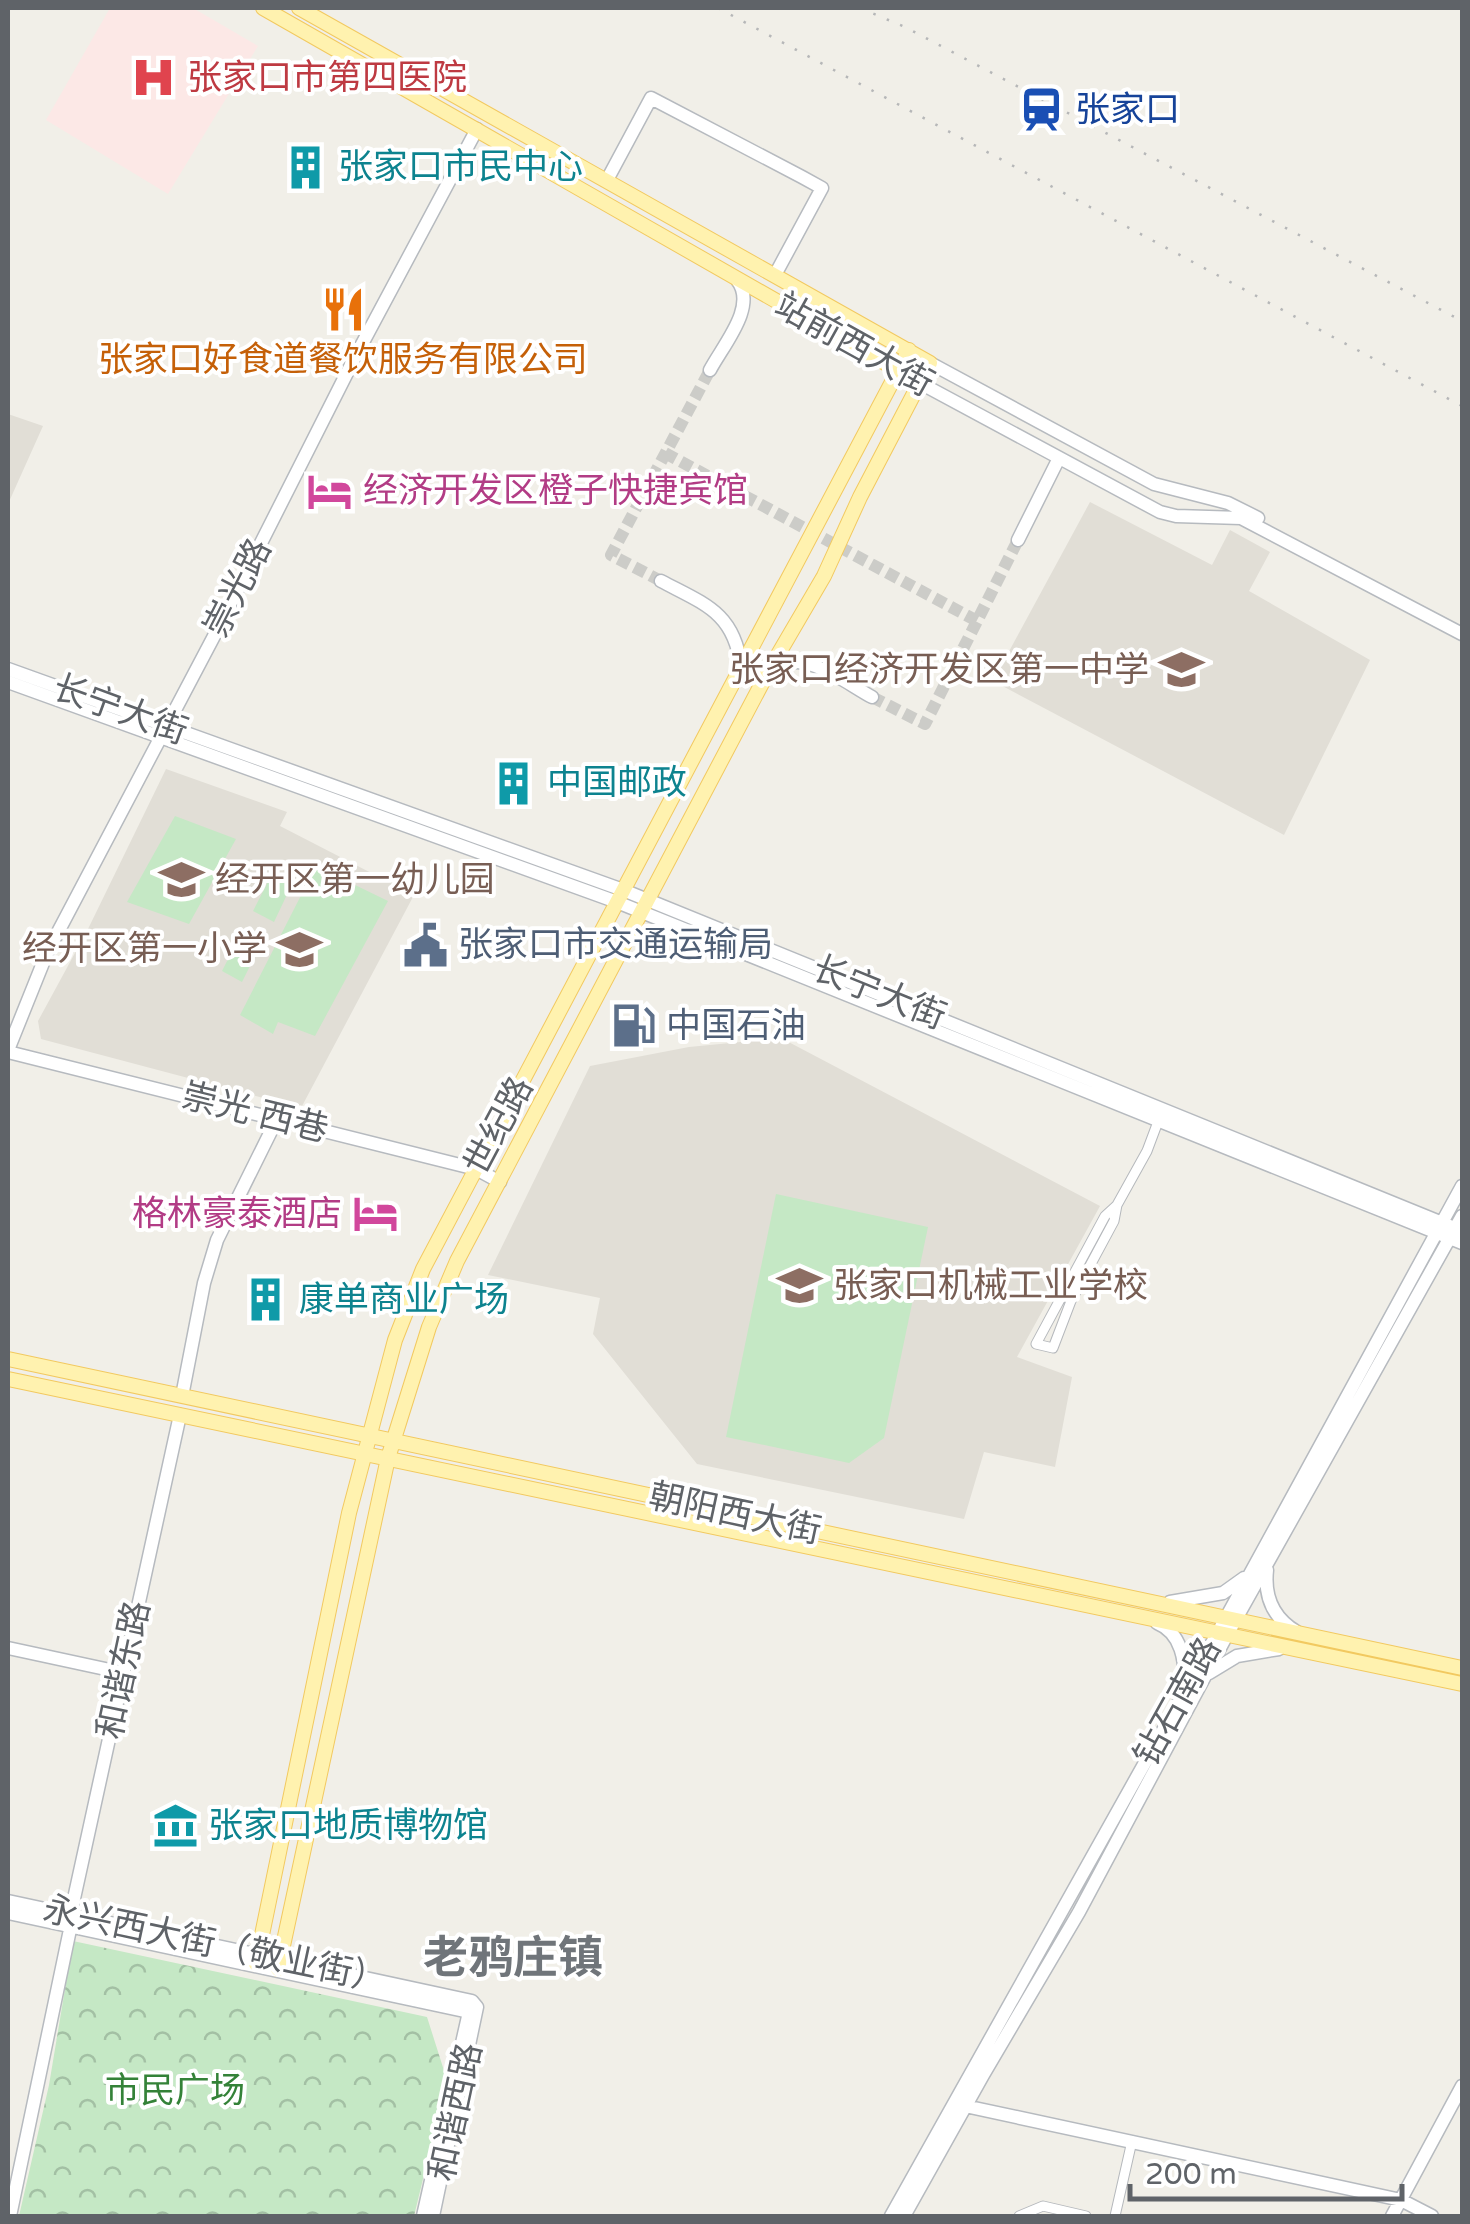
<svg xmlns="http://www.w3.org/2000/svg" width="1470" height="2224" viewBox="0 0 1470 2224" font-family="'Varela Round','Noto Sans SC',sans-serif">
	<defs>
		<pattern id="park-crowns" width="20" height="18" patternUnits="userSpaceOnUse" patternTransform="scale(2.5)"><rect width="20" height="18" fill="#c5e8c5"/><path d="M2 6a3 3 0 1 1 6 0M12 15a3 3 0 1 1 6 0" fill="none" stroke="#a3c0a4"/></pattern>
	</defs>
	<rect width="100%" height="100%" fill="#f1efe8"/>
	<path fill="#e1ded6" d="M8,414L43,426L8,504Z
		M1090,502L1212,565L1230,530L1270,552L1249,591L1370,660L1284,835L993,681Z
		M166,769L287,812L280,826L414,895L301,1108L41,1039L38,1021L88,929Z
		M781,1038L1100,1206L1017,1357L1072,1377L1055,1467L984,1452L964,1519L697,1464L593,1334L600,1298L488,1275L590,1066L689,1047Z"/>
	<path fill="#fce8e6" d="M110,8H193L258,46L168,194L46,120Z"/>
	<path fill="#c5e8c5" d="M175,816L236,839L189,924L127,902Z
		M316,866L388,901L315,1036L278,1022L273,1034L240,1015Z
		M273,872L293,882L274,922L253,911Z
		M242,932L262,942L242,982L222,971Z
		M776,1194L928,1227L884,1438L849,1463L726,1437Z"/>
	<path fill="url(#park-crowns)" d="M73,1941L427,2017L447,2080L414,2216H19L49,2085Z"/>
	<g fill="none" stroke-linecap="round" stroke-linejoin="round">
		<path stroke="#ccccc8" stroke-width="12" stroke-dasharray="12 6" stroke-linecap="butt" d="M665,453L977,621
			M661,581L611,555L710,370
			M872,697L925,724L1018,540"/>
		<defs>
			<path id="street" d="M1117,1205L1105,1216L1036,1344L1053,1348L1071,1301L1114,1221L1117,1205L1147,1151L1159,1119
				M1019,2216L1043,2206L1086,2216
				M1115,2216L1132,2141"/>
			<path id="secondary" d="M607,180L651,98L802,177L822,188L775,275
				M930,363L1154,484L1228,503L1258,518
				M710,370C723,345 758,306 737,280
				M920,383L1160,512L1176,516L1241,518L1462,634
				M1018,540L1059,458
				M661,581C704,604 734,612 741,666
				M8,669L623,890L1462,1231
				M770,672C799,644 844,682 872,697
				M8,682L617,902L1462,1243
				M8,1050L47,953L213,638L353,361L477,129
				M8,1052L476,1169L500,1182
				M182,1396L204,1283L217,1240L277,1119
				M1267,1570C1264,1597 1273,1618 1297,1632
				M1170,1602L1223,1593L1244,1578
				M1157,1623C1182,1633 1186,1662 1184,1686
				M8,1648L124,1673
				M1209,1673L1237,1656L1279,1649
				M8,1901L472,2001L477,2007
				M8,1913L469,2012
				M68,1926L180,1415
				M965,2106L1401,2200L1432,2216
				M10,2216L72,1920
				M423,2216L469,2012
				M433,2216L477,2007
				M891,2216L1226,1618L1462,1186
				M904,2216L983,2075L1079,1912L1227,1635L1462,1216
				M1392,2216L1462,2086"/>
			<path id="primary" d="M263,8L920,383
				M8,1359L1462,1668
				M8,1379L1462,1684
				M256,1964L349,1513L395,1340L423,1269L909,350
				M278,1969L388,1458L429,1327L457,1261L769,670L824,576L860,497L930,363L299,8"/>
		</defs>
		<use href="#street" stroke="#b5b8bc" stroke-width="11"/>
		<use href="#secondary" stroke="#b6babf" stroke-width="15"/>
		<use href="#primary" stroke="#f2c960" stroke-width="16"/>
		<use href="#street" stroke="#fff" stroke-width="9"/>
		<use href="#secondary" stroke="#fff" stroke-width="12"/>
		<use href="#primary" stroke="#fff2af" stroke-width="14"/>
		<path stroke="#b6b7b8" stroke-width="2.5" stroke-dasharray="2.5 12" stroke-linecap="butt" d="M718,8L1462,406
			M860,8L905,27L1462,321"/>
	</g>
	<defs>
		<symbol id="hospital-bare" viewBox="-9 -9 18 18"><path d="M-5-5h3v3.5h4V-5h3V5h-3V1.5h-4V5h-3Z" fill="#e0444e" stroke="#fff" stroke-width="2.5" paint-order="stroke"/></symbol>
		<symbol id="station-bare" viewBox="-9 -9 18 18"><path d="M-3-6H3Q5-6 5-4V2Q5 4 3 4L4.5 6H3L1.5 4h-3L-3 6H-4.5L-3 4Q-5 4-5 2V-4Q-5-6-3-6ZM-3.5-4v3h7v-3ZM-3.5 1v1.5H-2V1ZM2 1v1.5H3.5V1Z" fill="#1a4fb4" stroke="#fff" stroke-width="2.5" paint-order="stroke"/></symbol>
		<symbol id="building-bare" viewBox="-9 -9 18 18"><path d="M-4-6H4V6H1V3H-1V6H-4ZM-2.5-4.3h1.7v1.8h-1.7ZM.8-4.3h1.7v1.8H.8ZM-2.5-1h1.7V.8h-1.7ZM.8-1h1.7V.8H.8Z" fill="#0f9aa8" stroke="#fff" stroke-width="2.5" paint-order="stroke"/></symbol>
		<symbol id="restaurant-bare" viewBox="-9 -9 18 18"><path d="M-5-6h1v4h1v-4h1v4h1v-4h1v5L-1.5 .5V6h-2V.5L-5-1ZM5-6V6H3V1.5H1.5Q1.5-4 5-6Z" fill="#e8710a" stroke="#fff" stroke-width="2.5" paint-order="stroke"/></symbol>
		<symbol id="hotel-bare" viewBox="-9 -9 18 18"><path d="M-6-4.5h1.5V1H6V5H4.5V3h-9V5H-6ZM-4 0a1.8 1.8 0 1 1 3.6 0ZM.5 0V-2.5h3Q6-2.5 6 0Z" fill="#d1479c" stroke="#fff" stroke-width="2.5" paint-order="stroke"/></symbol>
		<symbol id="school-bare" viewBox="-9 -9 18 18"><path d="M0-5L7-2L0 1L-7-2ZM-4 1L0 2.5L4 1V4Q0 6-4 4Z" fill="#8d6e63" stroke="#fff" stroke-width="2.5" paint-order="stroke"/></symbol>
		<symbol id="civic-bare" viewBox="-9 -9 18 18"><path d="M-.6-6.5H3V-4.5H.6V-3L4-1V1h2V6H-6V1h2V-1L-.6-3ZM-1.2 2.5V6h2.4V2.5Z" fill="#5c6f8a" stroke="#fff" stroke-width="2.5" paint-order="stroke"/></symbol>
		<symbol id="fuel-bare" viewBox="-9 -9 18 18"><path d="M-5.5-6h7V0h2V4h1.3V-2.5L3-4.5l.8-.8L6-3V5H2.5V1h-1V6h-7ZM-4.2-4.7v3.2H.2V-4.7Z" fill="#5c6f8a" stroke="#fff" stroke-width="2.5" paint-order="stroke"/></symbol>
		<symbol id="museum-bare" viewBox="-9 -9 18 18"><path d="M0-6L6-3V-2H-6V-3ZM-5-1h2V3h-2ZM-1-1h2V3h-2ZM3-1h2V3H3ZM-6 4H6V6H-6Z" fill="#0f9aa8" stroke="#fff" stroke-width="2.5" paint-order="stroke"/></symbol>
	</defs>
	<g fill-rule="evenodd">
		<use href="#hospital-bare" x="122" y="46" width="63" height="63"/>
		<use href="#station-bare" x="1010" y="78" width="63" height="63"/>
		<use href="#building-bare" x="274" y="136" width="63" height="63"/>
		<use href="#restaurant-bare" x="312" y="278" width="63" height="63"/>
		<use href="#hotel-bare" x="298" y="460" width="63" height="63"/>
		<use href="#school-bare" x="1150" y="638" width="63" height="63"/>
		<use href="#building-bare" x="482" y="752" width="63" height="63"/>
		<use href="#school-bare" x="150" y="848" width="63" height="63"/>
		<use href="#civic-bare" x="394" y="914" width="63" height="63"/>
		<use href="#school-bare" x="268" y="918" width="63" height="63"/>
		<use href="#fuel-bare" x="602" y="994" width="63" height="63"/>
		<use href="#hotel-bare" x="344" y="1182" width="63" height="63"/>
		<use href="#school-bare" x="768" y="1254" width="63" height="63"/>
		<use href="#building-bare" x="234" y="1268" width="63" height="63"/>
		<use href="#museum-bare" x="144" y="1794" width="63" height="63"/>
	</g>
	<g text-anchor="middle" dominant-baseline="central" stroke-width="8" stroke-linejoin="round" paint-order="stroke">
		<g font-size="35" fill="#be3a42" stroke="#fff" text-anchor="start">
			<text x="187" y="78">张家口市第四医院</text>
		</g>
		<g font-size="35" fill="#164399" stroke="#fff" text-anchor="start">
			<text x="1075" y="110">张家口</text>
		</g>
		<g font-size="35" fill="#0d838f" stroke="#fff" text-anchor="start">
			<text x="338" y="167">张家口市民中心</text>
			<text x="547" y="783">中国邮政</text>
			<text x="299" y="1300">康单商业广场</text>
			<text x="208" y="1826">张家口地质博物馆</text>
		</g>
		<g font-size="35" fill="#5f6368" stroke="#fff">
			<text transform="translate(854 345) rotate(29)">站前西大街</text>
			<text transform="translate(238 588) rotate(-63)">崇光路</text>
			<text transform="translate(120 710) rotate(20)">长宁大街</text>
			<text transform="translate(879 993) rotate(22)">长宁大街</text>
			<text transform="translate(255 1113) rotate(14)">崇光 西巷</text>
			<text transform="translate(499 1126) rotate(-62)">世纪路</text>
			<text transform="translate(735 1514) rotate(12)">朝阳西大街</text>
			<text transform="translate(124 1670) rotate(-78)">和谐东路</text>
			<text transform="translate(1178 1702) rotate(-61)">钻石南路</text>
			<text transform="translate(215 1945) rotate(12)">永兴西大街（敬业街）</text>
			<text transform="translate(456 2112) rotate(-78)">和谐西路</text>
		</g>
		<g font-size="35" fill="#c56008" stroke="#fff">
			<text x="343" y="360">张家口好食道餐饮服务有限公司</text>
		</g>
		<g font-size="35" fill="#b23c85" stroke="#fff" text-anchor="start">
			<text x="363" y="491">经济开发区橙子快捷宾馆</text>
			<text x="342" y="1214" text-anchor="end">格林豪泰酒店</text>
		</g>
		<g font-size="35" fill="#785e54" stroke="#fff" text-anchor="end">
			<text x="1149" y="670">张家口经济开发区第一中学</text>
			<text x="215" y="880" text-anchor="start">经开区第一幼儿园</text>
			<text x="267" y="949">经开区第一小学</text>
			<text x="833" y="1286" text-anchor="start">张家口机械工业学校</text>
		</g>
		<g font-size="35" fill="#4e5e75" stroke="#fff" text-anchor="start">
			<text x="458" y="945">张家口市交通运输局</text>
			<text x="666" y="1026">中国石油</text>
		</g>
		<g font-size="35" fill="#348238" stroke="#fff">
			<text x="175" y="2091">市民广场</text>
		</g>
		<g font-size="45" font-weight="bold" fill="#70757a" stroke="#fff">
			<text x="513" y="1959">老鸦庄镇</text>
		</g>
	</g>
	<rect width="1470" height="2224" fill="none" stroke="#5f6368" stroke-width="20"/>
	<path d="M1130 2184v15h272v-15" fill="none" stroke="#5f6368" stroke-width="5"/>
	<text x="1145" y="2184" font-size="30" fill="#5f6368" stroke="#ffffff" stroke-width="8" paint-order="stroke">200 m</text>
</svg>
